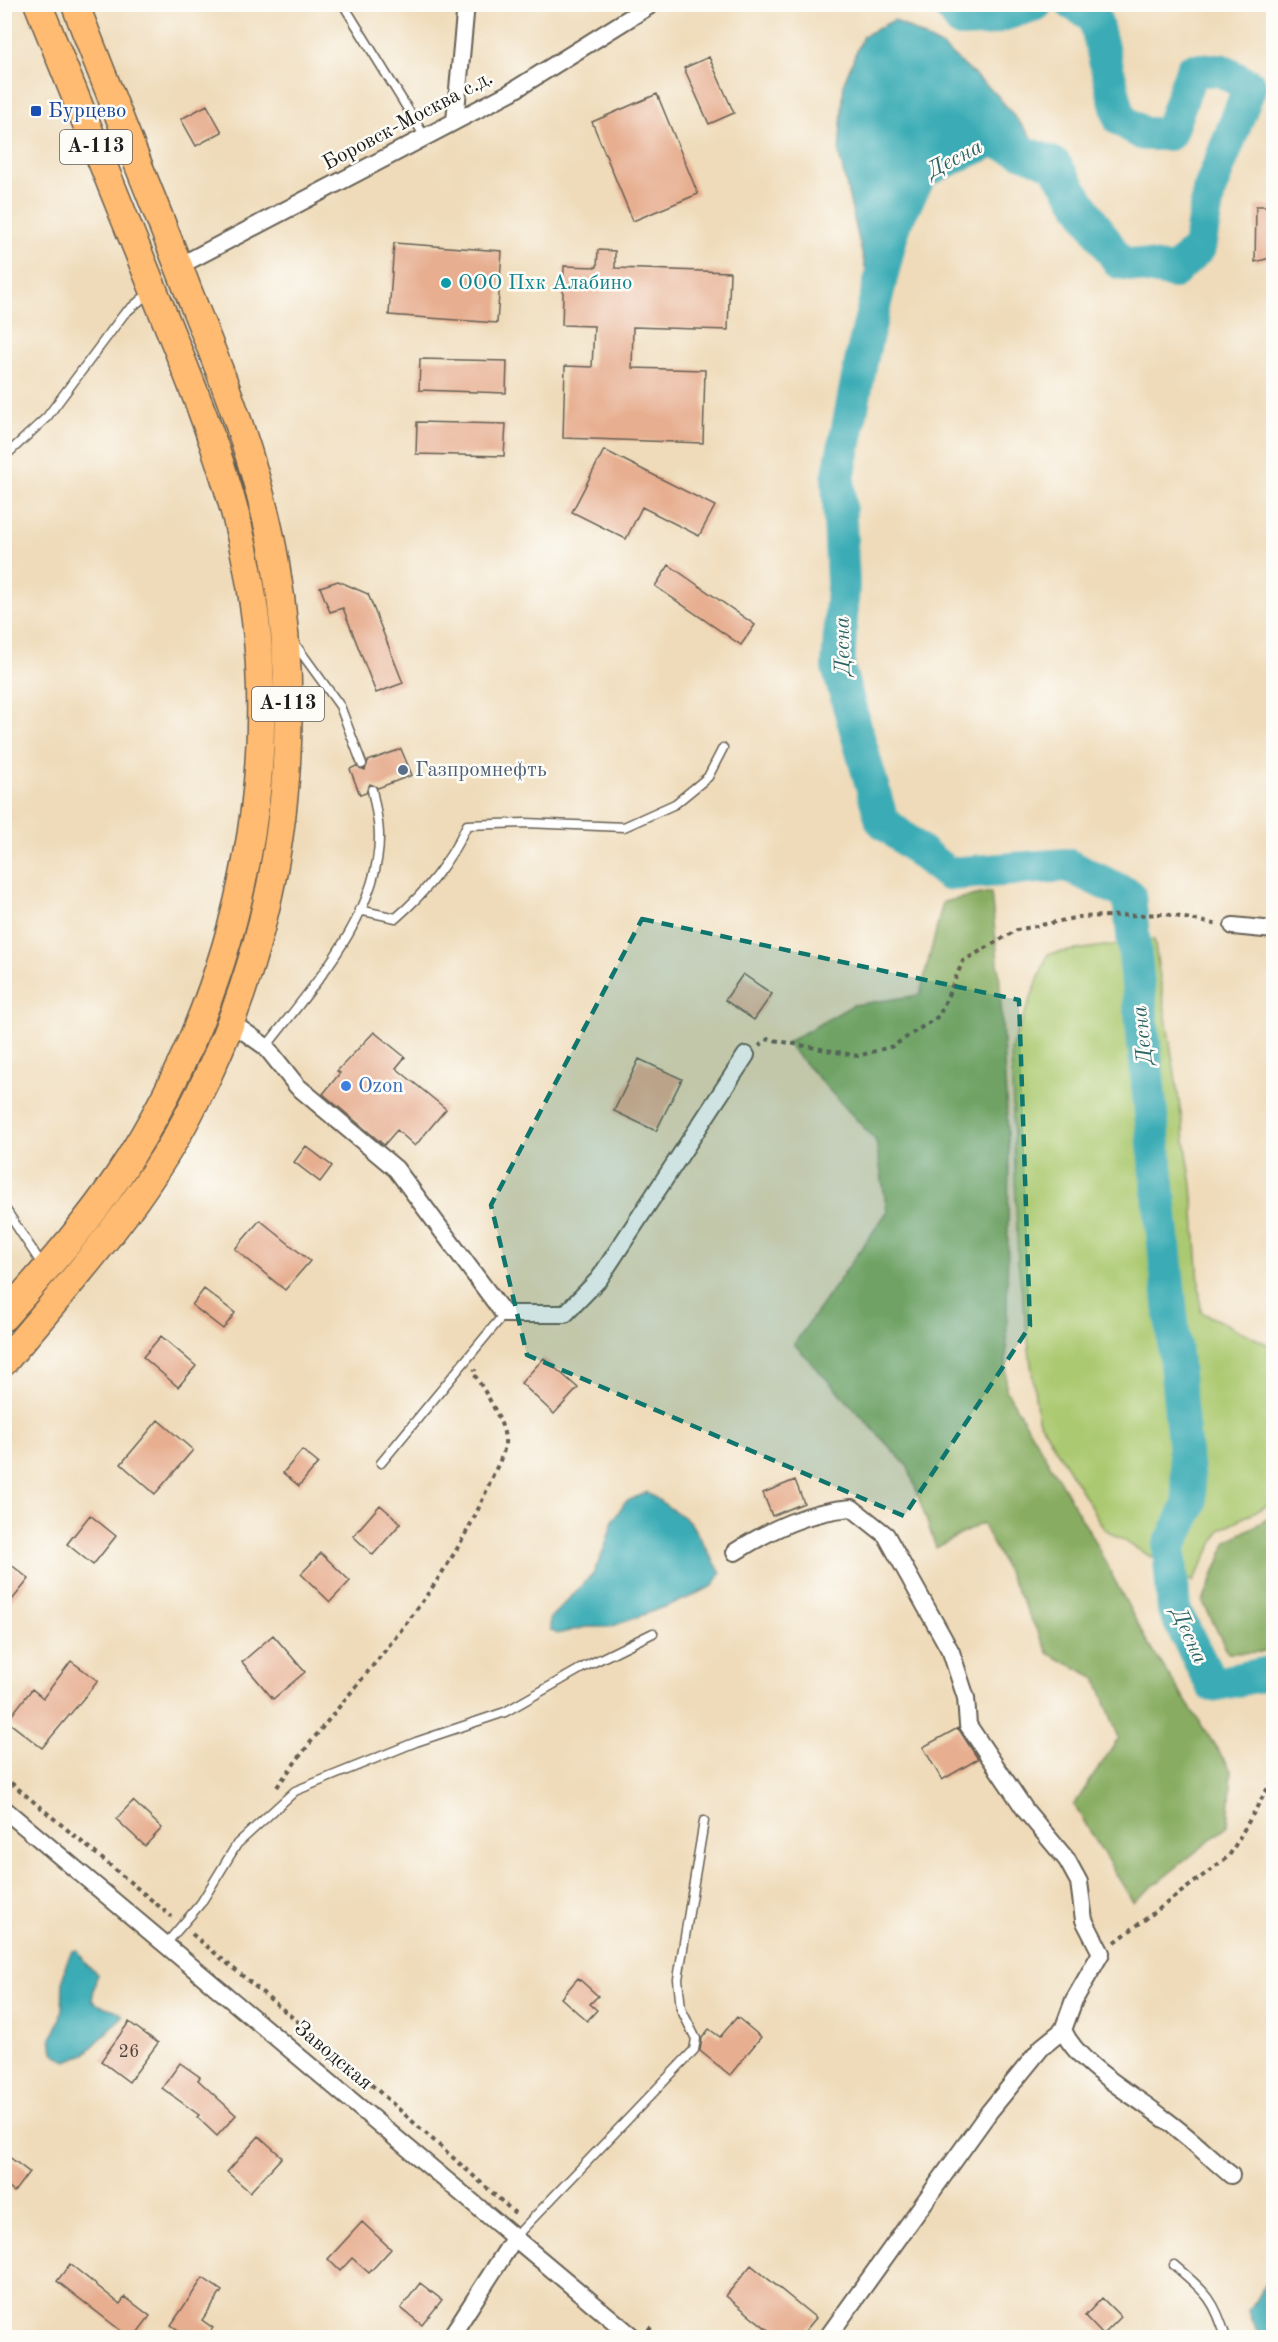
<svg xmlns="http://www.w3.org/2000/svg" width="1278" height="2342" viewBox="0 0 1278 2342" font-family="'Old Standard TT',serif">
	<rect width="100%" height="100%" fill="#fdfcf7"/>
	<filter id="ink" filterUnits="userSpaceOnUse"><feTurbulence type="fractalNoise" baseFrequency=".0167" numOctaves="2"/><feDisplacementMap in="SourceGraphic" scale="12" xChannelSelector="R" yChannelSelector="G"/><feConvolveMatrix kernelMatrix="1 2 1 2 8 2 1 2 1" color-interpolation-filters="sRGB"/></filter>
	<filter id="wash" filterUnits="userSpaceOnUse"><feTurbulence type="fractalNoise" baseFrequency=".008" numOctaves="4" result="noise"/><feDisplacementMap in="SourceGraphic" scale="24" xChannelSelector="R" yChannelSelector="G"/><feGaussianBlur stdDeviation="1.35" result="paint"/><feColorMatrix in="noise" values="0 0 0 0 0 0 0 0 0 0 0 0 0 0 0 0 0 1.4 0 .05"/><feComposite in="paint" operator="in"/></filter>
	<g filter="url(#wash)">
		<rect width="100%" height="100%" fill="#efdbba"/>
		<path fill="#abc970" stroke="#647246" stroke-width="1.5" d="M1154,939L1192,1185L1201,1312L1273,1347V1498L1268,1505L1221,1529L1193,1582L1104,1529L1038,1419L1018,1262L1011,1049L1048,954Z"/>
		<path fill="#88ad62" stroke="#52643f" stroke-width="1.5" d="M991,892L1000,983L1009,1155L1006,1390L1089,1531L1146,1640L1232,1772L1228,1826L1133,1902L1074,1805L1119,1738L1096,1678L1049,1654L982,1523L936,1548L908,1467L794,1344L887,1212L876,1141L786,1043L853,1005L920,995L943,902Z
			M1273,1516V1652L1228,1653L1203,1602L1227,1541Z"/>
		<path fill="#3bacb5" stroke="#2c6468" stroke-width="1.5" d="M894,20L943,47L996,94L1058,169L992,140L922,172L894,224L874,305L839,154L844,82L863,36Z
			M647,1492L690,1522L721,1573L713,1586L688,1598L610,1627H586L557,1634L550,1629V1618L593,1574L605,1547L613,1520L625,1502Z
			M78,1950L85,1963L97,1974L92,2000C101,2010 115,2005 123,2016L85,2054L66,2061L53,2052L51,2038C73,2005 53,1984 72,1951Z
			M1273,2274V2337H1259L1248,2310Z"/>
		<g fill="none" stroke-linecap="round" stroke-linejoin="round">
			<path stroke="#3bacb5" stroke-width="34" d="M956,4L951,7L961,21L986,20L1036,4
				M1073,4L1094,16L1120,119L1143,134H1169L1192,70H1220L1250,86L1209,191L1199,248L1174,272L1119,262L1054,164L992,140L922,172L894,224L863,352L838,478L843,584L838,667L882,821L948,874L1067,865L1129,895L1190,1504L1169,1547L1174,1610L1212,1685L1274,1672"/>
		</g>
		<g id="blocks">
			<path fill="#e7ae90" d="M709,57L734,113L709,124L684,68Z
				M657,94L698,194L633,221L592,122Z
				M207,105L222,132L196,146L181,119Z
				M1256,206H1274V257L1255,262Z
				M394,243L502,251L497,323L389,315Z
				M598,250L615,251V268L730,272L728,330L633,327L632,368L705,370L703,443L563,438L565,366L592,367L594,326L562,325L564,266L597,267Z
				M420,359L507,361L506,393L419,390Z
				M417,422L506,424L504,456L416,454Z
				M604,450L715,506L699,536L642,507L626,539L572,512Z
				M669,565L755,625L741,645L655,586Z
				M338,581L368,594L403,683L376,693L343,608L330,612L320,587Z
				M401,749L412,775L378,788L370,784L366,793L360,795L350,769L356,766L365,770L368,761Z
				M743,974L772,994L754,1020L725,1000Z
				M374,1032L405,1057L396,1068L446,1109L415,1146L397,1130L384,1145L323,1094L340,1073L337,1071Z
				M639,1059L682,1079L656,1131L614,1111Z
				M306,1146L332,1166L320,1182L294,1162Z
				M260,1220L310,1261L285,1290L235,1249Z
				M204,1289L235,1313L223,1329L192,1305Z
				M161,1336L196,1366L178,1387L143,1357Z
				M544,1358L578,1388L554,1414L521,1383Z
				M158,1420L193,1450L155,1494L121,1464Z
				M302,1450L318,1463L299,1486L283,1473Z
				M795,1480L804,1503L772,1516L763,1493Z
				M380,1505L401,1523L373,1555L353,1536Z
				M90,1515L116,1536L93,1565L67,1544Z
				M321,1553L350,1581L330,1602L301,1574Z
				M4,1559L29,1579L4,1610Z
				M273,1635L305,1672L273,1699L242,1662Z
				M71,1661L98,1681L42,1748L7,1721L32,1689L43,1698Z
				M958,1728L978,1759L942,1780L923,1747Z
				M133,1801L162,1828L145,1846L116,1819Z
				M578,1978L598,1996L590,2004L597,2010L587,2021L561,1998Z
				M737,2017L761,2037L730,2075L700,2051L702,2038L709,2029L720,2037Z
				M129,2022L158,2043L129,2082L101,2061Z
				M180,2063L200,2077L198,2080L236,2115L217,2136L197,2117L199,2115L162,2088Z
				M259,2136L282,2157L250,2192L227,2172Z
				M4,2153L29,2172L14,2192L4,2184Z
				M362,2222L391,2249L369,2273L352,2258L340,2271L328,2259Z
				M70,2264L120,2304L125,2297L150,2316L134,2337H129L57,2281Z
				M751,2265L816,2318L800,2337H777L726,2296Z
				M203,2278L222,2291L202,2320L213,2328L206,2337H189L171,2325Z
				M420,2283L442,2300L422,2325L401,2308Z
				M1102,2298L1121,2317L1103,2335L1085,2316Z"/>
		</g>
	</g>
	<g filter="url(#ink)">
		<use href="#blocks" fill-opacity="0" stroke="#665f53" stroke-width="1.5"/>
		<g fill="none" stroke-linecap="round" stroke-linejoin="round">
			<defs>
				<path id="service" d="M343,4L425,137
					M4,457L47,417L124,314L150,292
					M292,640L340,706L362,764
					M359,910L396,918C427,891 449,863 467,825L525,823L624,827L675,804L708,777L723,748
					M266,1047C310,989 380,914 379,836C379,821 375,805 372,790
					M4,1207L43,1266
					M381,1463L504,1314
					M165,1945L201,1903L237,1844L295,1791L416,1742L505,1712L582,1668L653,1633
					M515,2237L694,2050L696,2039L681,2009L678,1979L704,1821
					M1174,2265C1204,2291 1214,2297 1226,2338"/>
				<path id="minor" d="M455,121L466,4
					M179,266L511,92L652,4
					M1233,926L1274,930
					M232,1023L266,1047L297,1086L396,1169L504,1314H565L599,1279L746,1055
					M735,1552C771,1529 809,1511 852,1508L886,1535L951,1652L966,1698L968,1725L1026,1811L1067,1860L1079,1882L1084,1920L1101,1953L1074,2000L1063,2030C1078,2065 1133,2094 1163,2118C1187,2135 1208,2156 1231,2175
					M4,1809L634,2338
					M450,2338L515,2237
					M827,2338L989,2112L1042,2047L1063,2030"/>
				<path id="trunk" d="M4,1317C43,1272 84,1227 117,1178C245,985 295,743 236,517C216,441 185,368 156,296C117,198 77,101 38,4
					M4,1362C73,1279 148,1198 196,1100C280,934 307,744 275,561C259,468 224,380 189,293C152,197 112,101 75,4"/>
			</defs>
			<use href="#service" stroke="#665f53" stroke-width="11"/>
			<use href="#minor" stroke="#665f53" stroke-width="20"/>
			<use href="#trunk" stroke="#665f53" stroke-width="30"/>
			<path stroke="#665f53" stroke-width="4" stroke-dasharray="4.5 4.5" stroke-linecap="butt" d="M759,1046L768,1039L858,1056L893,1046L939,1016L963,961L1017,930L1079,917L1166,914L1219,925
				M4,1777L172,1917
				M277,1787C348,1687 444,1598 490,1482C494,1471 504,1456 505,1444C507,1425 484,1390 474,1374L475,1369
				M192,1934L345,2061L515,2213
				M1115,1942L1229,1856L1274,1777
				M648,2327L661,2338"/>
			<use href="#service" stroke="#fff" stroke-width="8"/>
			<use href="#minor" stroke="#fff" stroke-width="16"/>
			<use href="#trunk" stroke="#febb71" stroke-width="27"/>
		</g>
	</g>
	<path fill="#0f766e" fill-opacity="0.2" stroke="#0f766e" stroke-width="4.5" stroke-dasharray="12 8" stroke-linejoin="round" d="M642,919L1019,1000L1030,1326L904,1516L527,1355L491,1205Z"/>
	<rect fill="#1a4fb4" stroke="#fdfcf7" stroke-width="2" x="30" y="105" width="12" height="12" rx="3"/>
	<circle fill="#0f9aa8" stroke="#fdfcf7" stroke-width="2" cx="446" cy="283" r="6"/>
	<circle fill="#5c6f8a" stroke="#fdfcf7" stroke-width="2" cx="403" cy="770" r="6"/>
	<circle fill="#3f7fe0" stroke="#fdfcf7" stroke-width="2" cx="346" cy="1086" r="6"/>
	<g text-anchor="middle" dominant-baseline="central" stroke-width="5" stroke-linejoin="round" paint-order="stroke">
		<g font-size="18" fill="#4f4039">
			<text x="129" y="2052">26</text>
		</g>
		<g fill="#fdfcf7" stroke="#605f5e" stroke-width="1.5">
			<rect x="60" y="130" width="72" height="34" rx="4.5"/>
			<rect x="252" y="687" width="72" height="34" rx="4.5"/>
		</g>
		<g font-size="20" font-weight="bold" fill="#1c1c1c">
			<text x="96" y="147">А-113</text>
			<text x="288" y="704">А-113</text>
		</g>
		<g font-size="21" fill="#164399" stroke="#fdfcf7" text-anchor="start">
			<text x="48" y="111">Бурцево</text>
		</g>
		<g font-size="21" fill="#1c1c1c" stroke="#fdfcf7">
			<text transform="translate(408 121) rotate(-28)">Боровск-Москва с.д.</text>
			<text transform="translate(333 2056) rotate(40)">Заводская</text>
		</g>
		<g font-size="21" fill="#0d838f" stroke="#fdfcf7" text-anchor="start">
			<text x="458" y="283">ООО Пхк Алабино</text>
		</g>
		<g font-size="21" fill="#4e5e75" stroke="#fdfcf7" text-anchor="start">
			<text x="415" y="770">Газпромнефть</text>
		</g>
		<g font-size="21" fill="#366cbe" stroke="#fdfcf7" text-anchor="start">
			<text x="358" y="1086">Ozon</text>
		</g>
		<g font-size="22" font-style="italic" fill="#2c6468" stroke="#fdfcf7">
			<text transform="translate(955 159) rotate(-27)">Десна</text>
			<text transform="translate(843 646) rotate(-91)">Десна</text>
			<text transform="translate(1143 1035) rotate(-96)">Десна</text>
			<text transform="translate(1189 1636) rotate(66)">Десна</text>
		</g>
	</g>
	<rect width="1278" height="2342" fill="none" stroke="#fdfcf7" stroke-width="24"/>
</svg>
